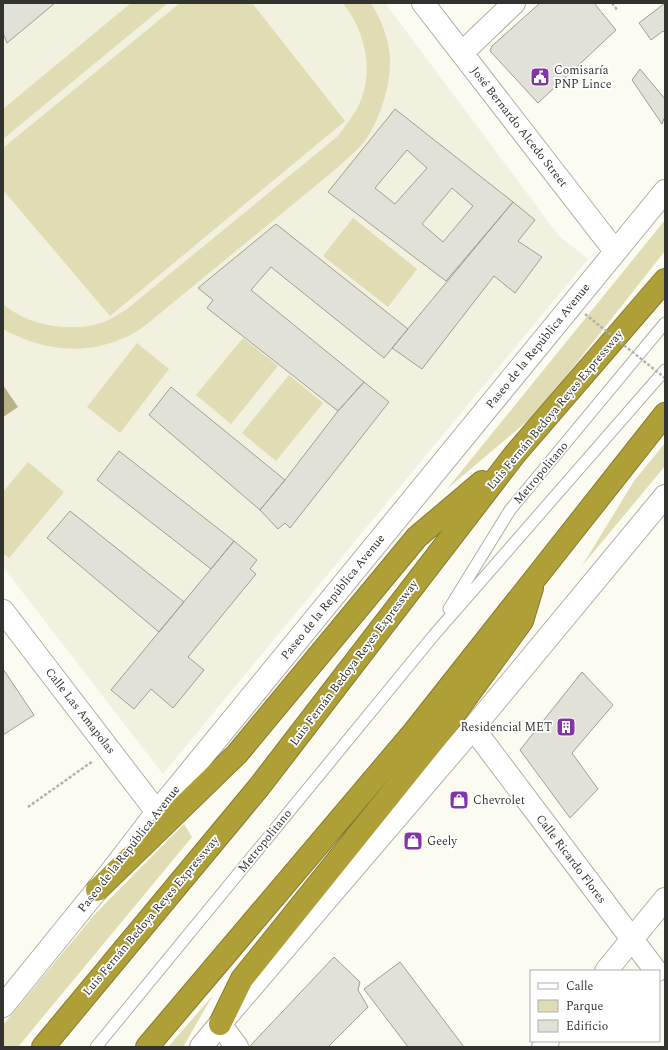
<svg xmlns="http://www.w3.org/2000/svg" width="668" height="1050" viewBox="0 0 668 1050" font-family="Spectral,serif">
	<rect width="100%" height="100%" fill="#fcfbf1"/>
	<path fill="#f2f0de" d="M3,3H385L559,236L588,259L163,774L3,567Z"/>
	<path fill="#e0dcb4" d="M131,3H168L3,139V109Z
		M180,3H252L345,121L110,316L3,190V148Z
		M343,3H371C381,19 389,39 390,58C391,84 380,121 364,142C357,151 346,159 337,168L147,324C140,329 132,335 124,338C83,356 41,350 3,329V304C27,325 63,331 94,325C106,323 117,315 127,309L338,136C346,125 356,113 361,100C374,67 364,30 343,3Z
		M353,218L417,269L388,307L323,256Z
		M665,220V251L537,413L447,489Z
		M243,338L278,366L231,424L196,395Z
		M137,343L169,369L120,433L87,407Z
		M289,375L323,403L276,461L242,433Z
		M665,443V466L582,566L634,481Z
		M28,462L64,492L9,558L3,553V492Z
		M184,824L192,837L18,1047H3V1025L95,914Z
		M213,995L183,1047H168Z"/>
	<path fill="#b6b187" d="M3,385L18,407L3,417Z"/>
	<path fill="#e2e1d7" stroke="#9f9e95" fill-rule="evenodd" d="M3,3H55L7,43L3,33Z
		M540,3H594L616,30L538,103L490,51L492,46Z
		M665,3V33L663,31L651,40L639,23Z
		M640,69L665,99V116L662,124L632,80Z
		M395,109L513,202L446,281L328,192ZM407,150L427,168L395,204L375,188ZM452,188L473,206L443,242L422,224Z
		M513,202L535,220L518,241L542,257L515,293L494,276L422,369L392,348Z
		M276,224L408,329L384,358L271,267L251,290L364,382L338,411L207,308L213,300L198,288Z
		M364,382L389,402L290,528L285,523L278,529L260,510L285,480L338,411Z
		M171,387L285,480L260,510L149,415Z
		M119,451L234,541L211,569L97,480Z
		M70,511L184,602L159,632L47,538Z
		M234,541L257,560L250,569L256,574L188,657L204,670L173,708L151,689L134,709L111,690Z
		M3,669L34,715L3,735Z
		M582,672L613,705L572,753L598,789L570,818L520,750Z
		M334,957L360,982L358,990L368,1007L328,1047H249Z
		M400,962L464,1047H408L364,989Z"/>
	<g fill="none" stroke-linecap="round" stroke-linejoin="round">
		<defs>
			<path id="service" d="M449,609L510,510L665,323
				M96,1047L434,635L665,370"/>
			<path id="minor" d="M423,3L615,251
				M462,53L514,3
				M3,611L157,812
				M473,728L656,971
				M606,971L665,899
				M220,1024L237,1047
				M543,1047L548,1041"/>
			<path id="secondary" d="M3,1006L97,890L157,812L665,191
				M201,1047L220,1024L473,728L665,496"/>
			<path id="motorway" d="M97,890L237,754L417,537L482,482
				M220,1024L242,979L447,724L522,621L532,588
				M43,1047L259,787L515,454L665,280
				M147,1047L413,733L665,414"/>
		</defs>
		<use href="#service" stroke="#b0afa5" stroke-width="13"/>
		<use href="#minor" stroke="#b0afa5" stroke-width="24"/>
		<use href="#secondary" stroke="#b0afa5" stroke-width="24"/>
		<use href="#motorway" stroke="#837a34" stroke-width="24"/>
		<path stroke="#b2b1aa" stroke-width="2.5" stroke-dasharray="3 2" stroke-linecap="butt" d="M612,3L618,11
			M28,807L93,761"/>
		<use href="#service" stroke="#fff" stroke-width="11"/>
		<use href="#minor" stroke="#fff" stroke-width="22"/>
		<use href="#secondary" stroke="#fff" stroke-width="22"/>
		<use href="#motorway" stroke="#aea037" stroke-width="22"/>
		<path stroke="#b2b1aa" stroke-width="2.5" stroke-dasharray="3 2" stroke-linecap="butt" d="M585,314L665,378"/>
	</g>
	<defs>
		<symbol id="civic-square" viewBox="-11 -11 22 22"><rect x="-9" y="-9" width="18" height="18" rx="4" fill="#8136a8" stroke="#fff"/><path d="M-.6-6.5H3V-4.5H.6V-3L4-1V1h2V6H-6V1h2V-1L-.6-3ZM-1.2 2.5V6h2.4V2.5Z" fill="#fff"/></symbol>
		<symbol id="building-square" viewBox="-11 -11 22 22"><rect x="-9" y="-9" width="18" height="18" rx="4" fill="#8136a8" stroke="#fff"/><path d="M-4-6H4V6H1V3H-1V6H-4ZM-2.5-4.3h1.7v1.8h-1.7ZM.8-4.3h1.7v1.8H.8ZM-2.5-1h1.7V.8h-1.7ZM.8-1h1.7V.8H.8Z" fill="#fff"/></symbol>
		<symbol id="shop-square" viewBox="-11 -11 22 22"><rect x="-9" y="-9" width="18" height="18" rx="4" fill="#8136a8" stroke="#fff"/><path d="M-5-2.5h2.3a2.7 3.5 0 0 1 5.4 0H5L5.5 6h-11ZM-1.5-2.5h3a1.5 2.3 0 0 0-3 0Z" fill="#fff"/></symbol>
	</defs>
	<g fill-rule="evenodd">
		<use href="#civic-square" x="529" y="66" width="22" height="22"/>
		<use href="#building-square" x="555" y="716" width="22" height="22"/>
		<use href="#shop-square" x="448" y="789" width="22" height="22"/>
		<use href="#shop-square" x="402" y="830" width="22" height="22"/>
	</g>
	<g text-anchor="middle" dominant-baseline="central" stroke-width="3.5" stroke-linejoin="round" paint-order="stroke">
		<g font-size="12" fill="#32322e" stroke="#fff" text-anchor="start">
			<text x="554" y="70">Comisaría<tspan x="554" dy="14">PNP Lince</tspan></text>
			<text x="552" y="727" text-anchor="end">Residencial MET</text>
			<text x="473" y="800">Chevrolet</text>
			<text x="427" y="841">Geely</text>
		</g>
		<g font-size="12" fill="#32322e" stroke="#fff">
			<text transform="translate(519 127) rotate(52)">José Bernardo Alcedo Street</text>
			<text transform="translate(538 346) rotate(-51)">Paseo de la República Avenue</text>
			<text transform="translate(555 410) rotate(-50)">Luis Fernán Bedoya Reyes Expressway</text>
			<text transform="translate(541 473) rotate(-50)">Metropolitano</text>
			<text transform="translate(333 597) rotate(-51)">Paseo de la República Avenue</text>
			<text transform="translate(354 663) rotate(-53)">Luis Fernán Bedoya Reyes Expressway</text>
			<text transform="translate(80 711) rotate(52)">Calle Las Amapolas</text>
			<text transform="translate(265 841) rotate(-51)">Metropolitano</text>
			<text transform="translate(129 849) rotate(-52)">Paseo de la República Avenue</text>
			<text transform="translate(571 859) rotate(53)">Calle Ricardo Flores</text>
			<text transform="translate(151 916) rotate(-50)">Luis Fernán Bedoya Reyes Expressway</text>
		</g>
	</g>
	<rect width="668" height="1050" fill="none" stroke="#32322e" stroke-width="8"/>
	<rect x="530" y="970" width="130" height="72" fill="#ffffff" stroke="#adadab"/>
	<rect x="538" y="983" width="20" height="6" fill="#ffffff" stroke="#adadab"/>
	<text x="566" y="990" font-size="12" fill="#32322e">Calle</text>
	<rect x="538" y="1000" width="20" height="12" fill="#e0dcb4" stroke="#adadab"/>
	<text x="566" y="1010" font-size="12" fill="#32322e">Parque</text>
	<rect x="538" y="1020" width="20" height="12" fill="#e2e1d7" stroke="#adadab"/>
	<text x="566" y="1030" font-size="12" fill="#32322e">Edificio</text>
</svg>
